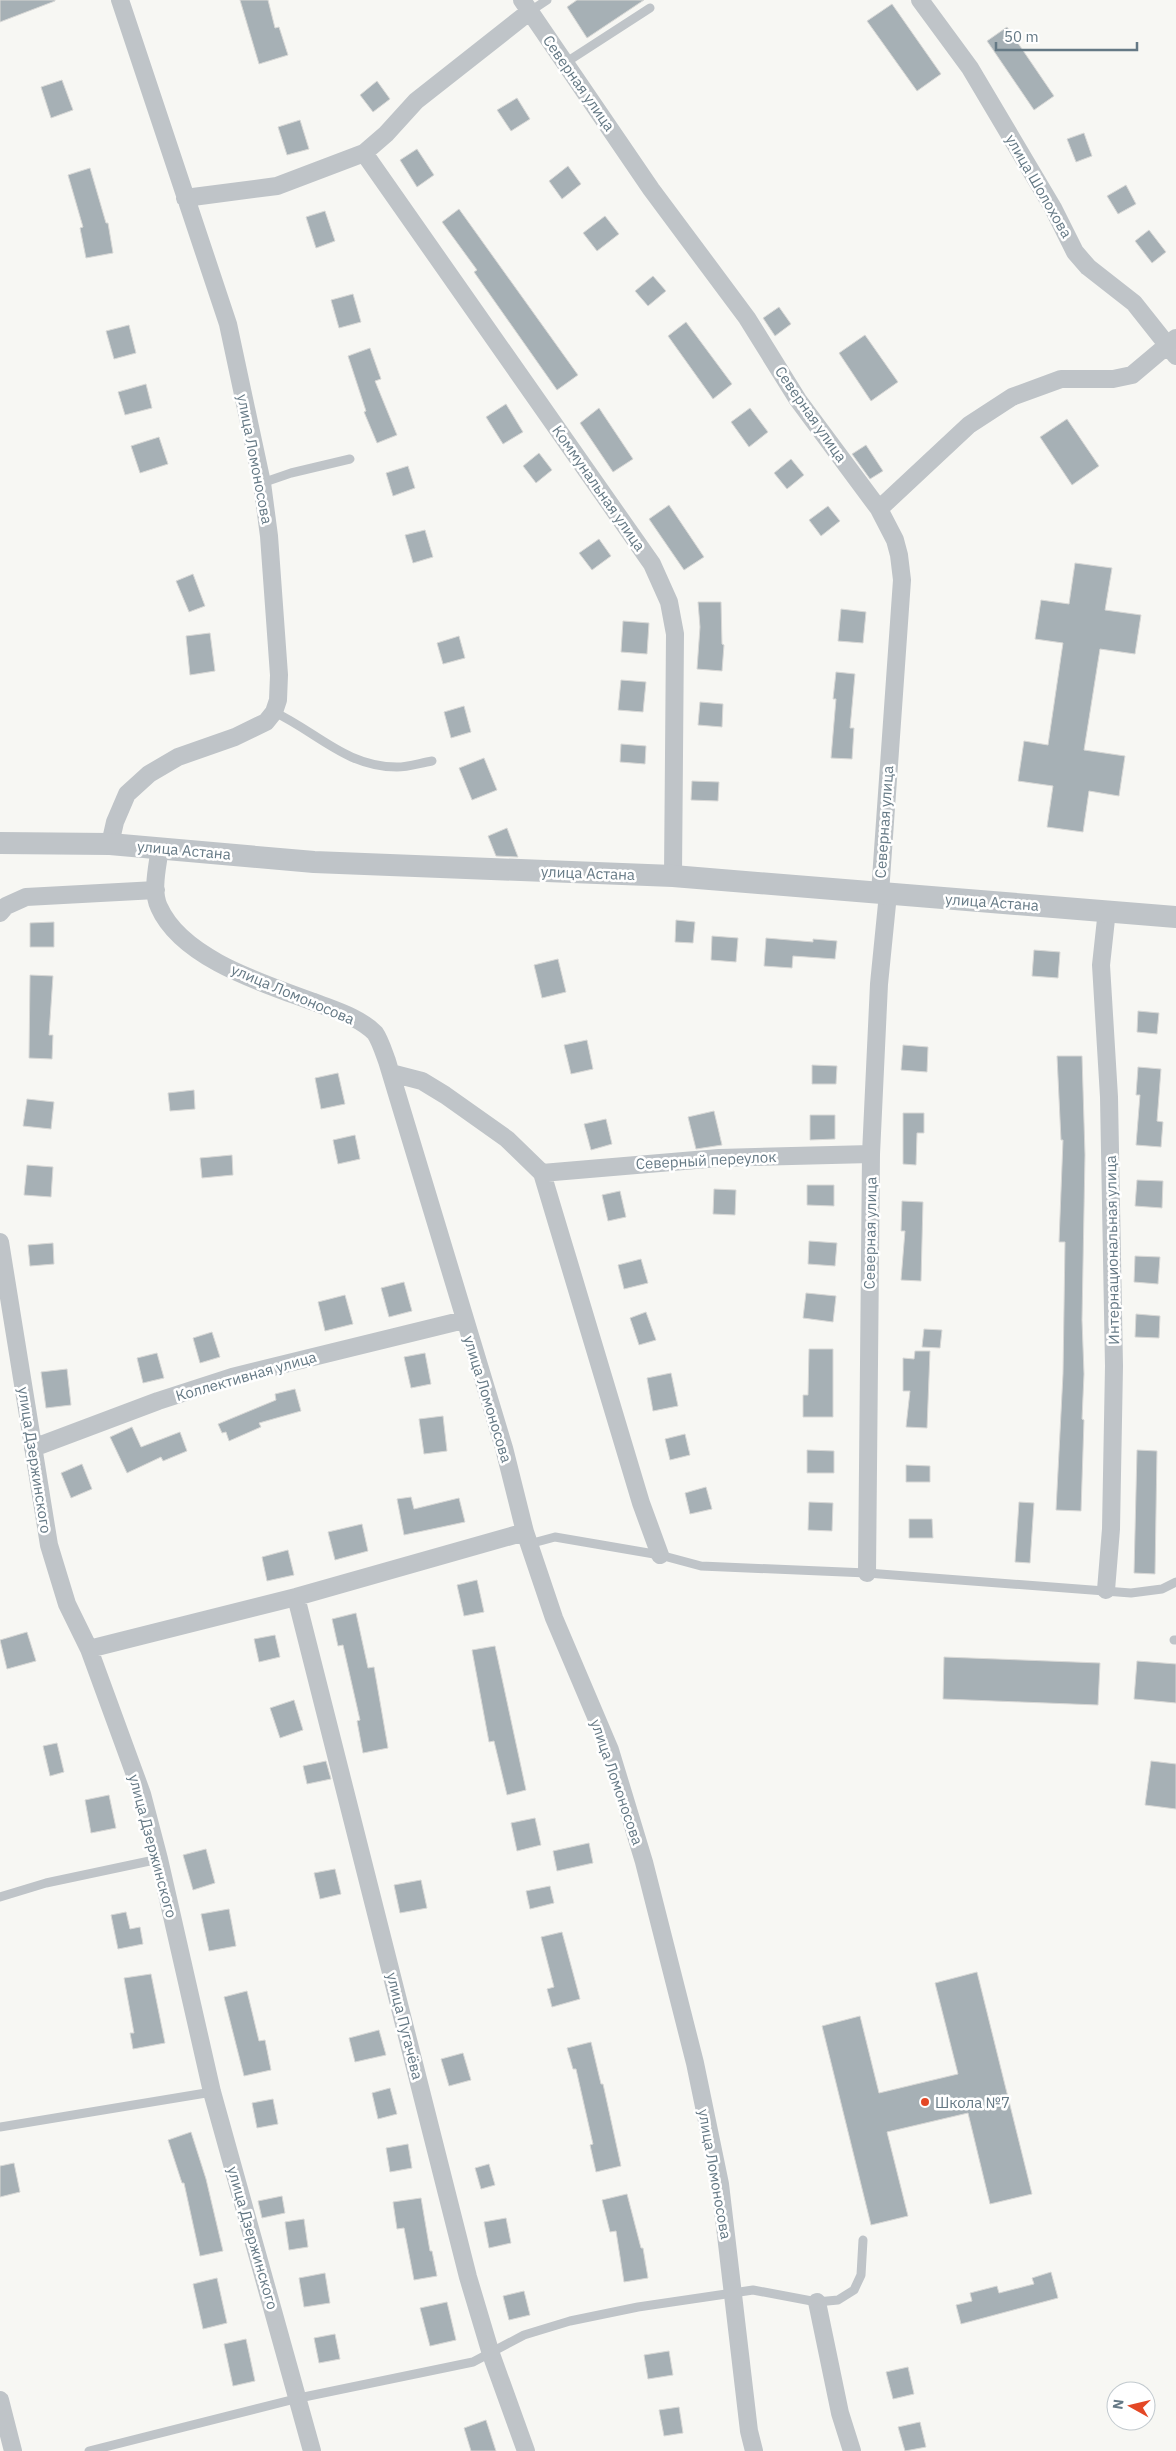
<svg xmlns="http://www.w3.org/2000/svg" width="1176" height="2451" viewBox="0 0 1176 2451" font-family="'IBM Plex Sans',sans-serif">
	<rect width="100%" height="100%" fill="#f7f7f3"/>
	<path fill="#a6b0b5" stroke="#d8d8d6" d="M0,0H55V1L0,22Z
		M240,0H268L275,28L279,27L288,55L259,64Z
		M577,0H644L587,38L567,7Z
		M892,4L941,74L917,91L867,21Z
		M1007,27L1054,96L1034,110L987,41Z
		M62,80L73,110L51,118L41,87Z
		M377,81L390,99L373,112L360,95Z
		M517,98L530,119L511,131L497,110Z
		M300,120L309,149L287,155L278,127Z
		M1084,133L1092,156L1076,162L1067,139Z
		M417,149L434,175L417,187L400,160Z
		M568,166L581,184L562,199L549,181Z
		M90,168L106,223H108L113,253L86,258L80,228L83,227L68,175Z
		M1126,185L1136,204L1118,214L1107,196Z
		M459,209L578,375L557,390L474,272L477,270L442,222Z
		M325,211L335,241L316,248L306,217Z
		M605,216L619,234L597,251L583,233Z
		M1149,230L1166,252L1152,263L1135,241Z
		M653,276L666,291L648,306L635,291Z
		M353,294L361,322L339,328L331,300Z
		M779,307L791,324L775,336L763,318Z
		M686,322L732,384L713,399L668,336Z
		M129,325L136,353L114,359L106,331Z
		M865,335L898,382L871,401L839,353Z
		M370,348L381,379L375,381L397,435L377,443L364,412L366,411L348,356Z
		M146,384L152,408L125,415L118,392Z
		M506,404L523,432L503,444L486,417Z
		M599,408L633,459L613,472L580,423Z
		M750,408L768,432L749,447L731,422Z
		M1067,419L1099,466L1072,485L1040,437Z
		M159,437L168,464L140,473L131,446Z
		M866,445L883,471L870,479L852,454Z
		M539,453L552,470L536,483L523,466Z
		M791,459L804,475L787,489L774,473Z
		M408,466L415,488L393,496L386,473Z
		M669,505L704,557L684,570L649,519Z
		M828,506L840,521L821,536L809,520Z
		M425,530L433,557L413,563L405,535Z
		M599,539L611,556L592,570L579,553Z
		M1075,563L1112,568L1105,610L1141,615L1135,654L1100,649L1084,750L1125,756L1119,796L1089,791L1083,832L1047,827L1053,786L1018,781L1024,741L1048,745L1063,643L1035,639L1041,600L1069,604Z
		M193,574L205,606L189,612L176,581Z
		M698,602H721L722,644L724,645L722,671L697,669L700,627Z
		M841,609L866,612L863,643L838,641Z
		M623,621L649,623L647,654L621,652Z
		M210,633L215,671L190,675L186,636Z
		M459,636L465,658L443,664L437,643Z
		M836,672L855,674L850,728H854L852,759L831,758L836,699H833Z
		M621,680L646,682L643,712L618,710Z
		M700,702L723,704L722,727L698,725Z
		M464,706L471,732L451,738L444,712Z
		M621,744L646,746L645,764L620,762Z
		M484,758L497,790L472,800L459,768Z
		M692,781L719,782L718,801L691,800Z
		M507,828L518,857L496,856L488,836Z
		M676,920L695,922L693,943L675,942Z
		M54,922V947H30V923Z
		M712,936L738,938L736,962L711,960Z
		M766,938L813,942V939L837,941L835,959L793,956L792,968L764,966Z
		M1034,950L1060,952L1058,978L1032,976Z
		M558,959L566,992L542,998L534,965Z
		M30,975L53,976L49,1035H53L52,1059L29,1058Z
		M1138,1011L1159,1013L1157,1034L1137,1032Z
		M587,1040L593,1069L571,1074L564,1045Z
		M903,1045L928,1047L927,1072L901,1070Z
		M1057,1056H1082L1085,1155L1082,1320L1084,1374L1082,1419L1084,1420L1081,1511L1056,1510L1063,1374L1065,1242H1059L1063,1140H1061Z
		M812,1065L837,1066L836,1084H812Z
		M1138,1067L1161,1069L1157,1121L1163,1122L1161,1147L1136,1145L1140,1095H1136Z
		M338,1073L345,1104L321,1109L315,1078Z
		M194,1090L195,1109L170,1111L168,1093Z
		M27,1099L54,1102L51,1129L23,1126Z
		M714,1111L722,1145L696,1149L688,1117Z
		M903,1113H924V1133H917L916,1165L903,1164Z
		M810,1115H835V1139L810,1140Z
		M606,1119L612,1144L591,1150L584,1124Z
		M355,1135L360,1159L338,1164L333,1140Z
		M232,1155L233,1175L202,1178L200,1158Z
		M27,1165L53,1167L51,1197L24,1195Z
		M1137,1180L1163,1181L1162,1208L1135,1206Z
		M807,1185H834V1206L807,1205Z
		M714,1189L736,1190L735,1215L713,1214Z
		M620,1191L626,1217L608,1221L602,1195Z
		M902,1201L923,1202L921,1281L901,1280L905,1231H901Z
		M809,1241L837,1243L835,1266L808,1264Z
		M53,1243L54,1264L30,1266L28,1245Z
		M1135,1256L1160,1257L1158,1284L1134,1282Z
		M641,1259L648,1283L624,1289L618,1265Z
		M404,1282L412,1311L389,1317L381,1288Z
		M806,1293L836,1296L833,1322L803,1318Z
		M345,1295L353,1324L325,1331L318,1302Z
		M646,1312L656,1340L639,1345L630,1318Z
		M1136,1314L1160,1316L1159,1338L1135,1337Z
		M924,1329L942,1330L940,1348L922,1347Z
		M212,1332L220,1357L200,1363L193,1338Z
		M809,1349H833V1417H803V1395H808Z
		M915,1351H930L927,1428L906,1427L910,1391H903V1358L914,1359Z
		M157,1353L164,1378L143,1383L137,1358Z
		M425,1353L431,1384L411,1388L404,1357Z
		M67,1369L71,1405L46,1408L41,1372Z
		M671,1373L678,1406L653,1411L647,1378Z
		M295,1389L301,1411L259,1423L261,1427L229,1441L226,1432L222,1433L218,1424L276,1400L275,1394Z
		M443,1416L447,1451L424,1454L419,1419Z
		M132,1427L141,1447L180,1432L187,1451L163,1461L161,1457L127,1473L110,1437Z
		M685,1434L690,1455L670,1460L665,1439Z
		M807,1450L834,1451V1473H807Z
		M1137,1450L1157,1451L1155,1574L1134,1573Z
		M82,1464L92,1489L71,1498L61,1473Z
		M906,1465L930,1466V1482H906Z
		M706,1487L712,1509L690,1514L685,1493Z
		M411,1497L414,1509L459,1498L465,1522L404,1535L397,1499Z
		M809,1502L833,1503L832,1531L808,1530Z
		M1019,1502L1034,1503L1030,1563L1015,1562Z
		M909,1519H932L933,1538H909Z
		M362,1524L368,1551L335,1560L328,1532Z
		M288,1550L294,1575L267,1581L262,1557Z
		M477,1580L484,1612L464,1616L457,1585Z
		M356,1613L368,1668L374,1667L388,1748L363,1753L357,1721L360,1720L343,1645L338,1646L332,1619Z
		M27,1632L36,1661L7,1669L0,1640Z
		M275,1635L280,1657L259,1662L254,1639Z
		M495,1646L526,1790L507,1795L494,1741L489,1742L472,1650Z
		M944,1657L1100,1663L1098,1705L943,1699Z
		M1137,1661L1176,1664V1703L1134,1699Z
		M294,1700L303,1730L280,1738L270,1708Z
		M57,1743L64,1772L50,1776L43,1746Z
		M326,1761L331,1779L307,1784L303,1766Z
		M1151,1761L1176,1764V1809L1145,1805Z
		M109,1795L116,1828L91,1833L85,1800Z
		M535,1818L541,1845L517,1851L511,1823Z
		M589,1843L593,1863L557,1871L553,1851Z
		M206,1849L215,1883L193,1890L183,1855Z
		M335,1869L341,1894L320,1899L314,1873Z
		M421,1880L427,1908L400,1913L394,1885Z
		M550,1886L554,1903L530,1909L526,1891Z
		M229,1909L236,1946L209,1951L201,1914Z
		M126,1912L130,1929L140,1927L143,1944L118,1949L111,1915Z
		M562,1932L580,1999L552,2007L547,1989L554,1987L541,1937Z
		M977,1972L1032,2194L990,2204L968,2113L887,2132L908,2216L871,2225L822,2026L860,2016L879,2093L958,2074L935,1983Z
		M151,1974L165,2043L133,2049L130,2033H134L124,1978Z
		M247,1991L259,2041L265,2040L271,2070L244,2076L224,1997Z
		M379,2030L386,2055L355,2062L349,2038Z
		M591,2042L601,2084H603L621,2166L596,2172L590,2145L593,2144L576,2069H573L567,2048Z
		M463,2053L471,2080L449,2086L441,2059Z
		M390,2088L397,2114L378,2119L372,2093Z
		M273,2099L278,2124L257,2128L252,2103Z
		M191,2132L206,2179L223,2251L200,2256L184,2183H182L168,2140Z
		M408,2144L412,2168L390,2172L386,2148Z
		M14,2163L20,2192L0,2197V2166Z
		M489,2164L495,2185L481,2189L475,2168Z
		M627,2194L641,2248H643L648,2278L624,2282L616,2231L610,2232L602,2200Z
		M282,2196L285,2213L262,2218L258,2201Z
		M421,2198L430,2251H432L437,2276L414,2280L404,2228L397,2229L393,2202Z
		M506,2218L511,2243L489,2248L484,2222Z
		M304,2219L308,2247L289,2250L285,2222Z
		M1051,2272L1058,2298L961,2324L956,2305L972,2301L970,2293L997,2286L999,2293L1034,2284L1032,2278Z
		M325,2273L330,2303L304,2307L299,2278Z
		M217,2278L227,2323L203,2329L193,2284Z
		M524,2291L530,2315L509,2320L503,2296Z
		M447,2302L456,2340L430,2346L420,2308Z
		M335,2334L340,2359L319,2363L314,2338Z
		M246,2339L255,2381L233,2386L224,2344Z
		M669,2351L673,2375L648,2379L644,2355Z
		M908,2367L914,2394L893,2399L886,2372Z
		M679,2407L683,2433L664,2436L659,2410Z
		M486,2420L496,2451H471L464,2428Z
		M920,2422L926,2447L905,2451L898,2427Z"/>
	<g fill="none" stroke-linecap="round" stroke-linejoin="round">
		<path stroke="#bfc4c8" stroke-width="9" d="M529,12L547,0
			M565,63L650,8
			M262,483L291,473L350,459
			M274,712C317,732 346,767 397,767C408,767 420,763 432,761
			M529,1544L555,1537L660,1555L701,1566L867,1573L1131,1593L1162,1589L1176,1582
			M1174,1640H1176
			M0,1897L46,1883L159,1859
			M0,2127L212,2092
			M89,2451L299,2398L473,2362L524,2335L570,2321L638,2307L753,2290L817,2302L838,2300L854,2290L861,2275L863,2240"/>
		<path stroke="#bfc4c8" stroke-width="18" d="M522,0L651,189L747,318L798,400L879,509L895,540L899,555L902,580L880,893
			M920,0L970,68L1053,208L1075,252L1088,267L1134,303L1176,356
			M364,153L652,564L669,602L675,634L673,876
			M185,198L277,186L364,153L386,134L416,101L529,12
			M879,509L969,425L1012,397L1061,379H1113L1132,375L1176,338
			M110,844L115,822L127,794L149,774L178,757L235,737L266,722L274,712L278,700L279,675L269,536L262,483L228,324L120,0
			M160,847C158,865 151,890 159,907C182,959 265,984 314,1002C334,1010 359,1017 375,1033C380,1040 384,1053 387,1061L504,1448L525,1532L554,1618L610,1750L644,1862L695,2063L720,2184L749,2431L754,2451
			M0,913L6,906L26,897L156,890
			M391,1073L422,1081L445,1095L507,1139L542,1173L641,1503L660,1555
			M542,1173L719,1158L871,1154
			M0,1242L49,1545L67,1604L89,1649L142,1794L159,1859L212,2092L312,2451
			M33,1448L158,1401L232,1377L464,1320
			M867,1573L871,1154L879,984L888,894
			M1106,1590L1111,1529L1114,1366L1109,1097L1101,965L1107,910
			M296,1597L468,2277L491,2354L526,2451
			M89,1649L296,1597L525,1532
			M817,2302L840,2413L852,2451
			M0,2400L13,2451"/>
		<path stroke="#bfc4c8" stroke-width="22" d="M0,843L110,844L314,862L673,876L1176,917"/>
	</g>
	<circle fill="#e44826" stroke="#fff" stroke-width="2" cx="925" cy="2102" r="5"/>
	<g text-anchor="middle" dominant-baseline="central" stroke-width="5" stroke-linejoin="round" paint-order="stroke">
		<g font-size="15" fill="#657985" stroke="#fff">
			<text transform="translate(579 83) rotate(55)">Северная улица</text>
			<text transform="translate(1039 186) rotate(60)">улица Шолохова</text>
			<text transform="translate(811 414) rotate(55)">Северная улица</text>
			<text transform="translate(255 459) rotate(79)">улица Ломоносова</text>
			<text transform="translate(599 488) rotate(55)">Коммунальная улица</text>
			<text transform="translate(884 822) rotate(-86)">Северная улица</text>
			<text transform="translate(184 850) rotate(5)">улица Астана</text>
			<text transform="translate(588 873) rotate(2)">улица Астана</text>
			<text transform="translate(992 902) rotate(4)">улица Астана</text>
			<text transform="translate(293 994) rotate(23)">улица Ломоносова</text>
			<text transform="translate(706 1160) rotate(-3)">Северный переулок</text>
			<text transform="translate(870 1233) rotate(-89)">Северная улица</text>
			<text transform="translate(1112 1250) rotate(-91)">Интернациональная улица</text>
			<text transform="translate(246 1376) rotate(-16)">Коллективная улица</text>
			<text transform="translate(488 1399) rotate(73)">улица Ломоносова</text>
			<text transform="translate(35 1460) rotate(81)">улица Дзержинского</text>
			<text transform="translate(617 1782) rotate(71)">улица Ломоносова</text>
			<text transform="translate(153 1846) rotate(75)">улица Дзержинского</text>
			<text transform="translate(405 2026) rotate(76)">улица Пугачёва</text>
			<text transform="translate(715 2174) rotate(80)">улица Ломоносова</text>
			<text transform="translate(253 2238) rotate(74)">улица Дзержинского</text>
		</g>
		<g font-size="15" fill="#657985" stroke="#fff" text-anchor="start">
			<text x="935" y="2102">Школа №7</text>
		</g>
	</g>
	<g transform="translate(1131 2406) rotate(278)"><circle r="24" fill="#ffffff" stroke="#c1c9ce"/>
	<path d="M0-4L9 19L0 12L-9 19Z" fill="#e44826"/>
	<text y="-8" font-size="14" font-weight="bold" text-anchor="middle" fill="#657985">N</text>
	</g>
	<path d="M996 42v8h141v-8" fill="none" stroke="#657985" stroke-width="2.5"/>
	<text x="1004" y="42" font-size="15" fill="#657985" stroke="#ffffff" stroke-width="4" paint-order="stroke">50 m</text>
</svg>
